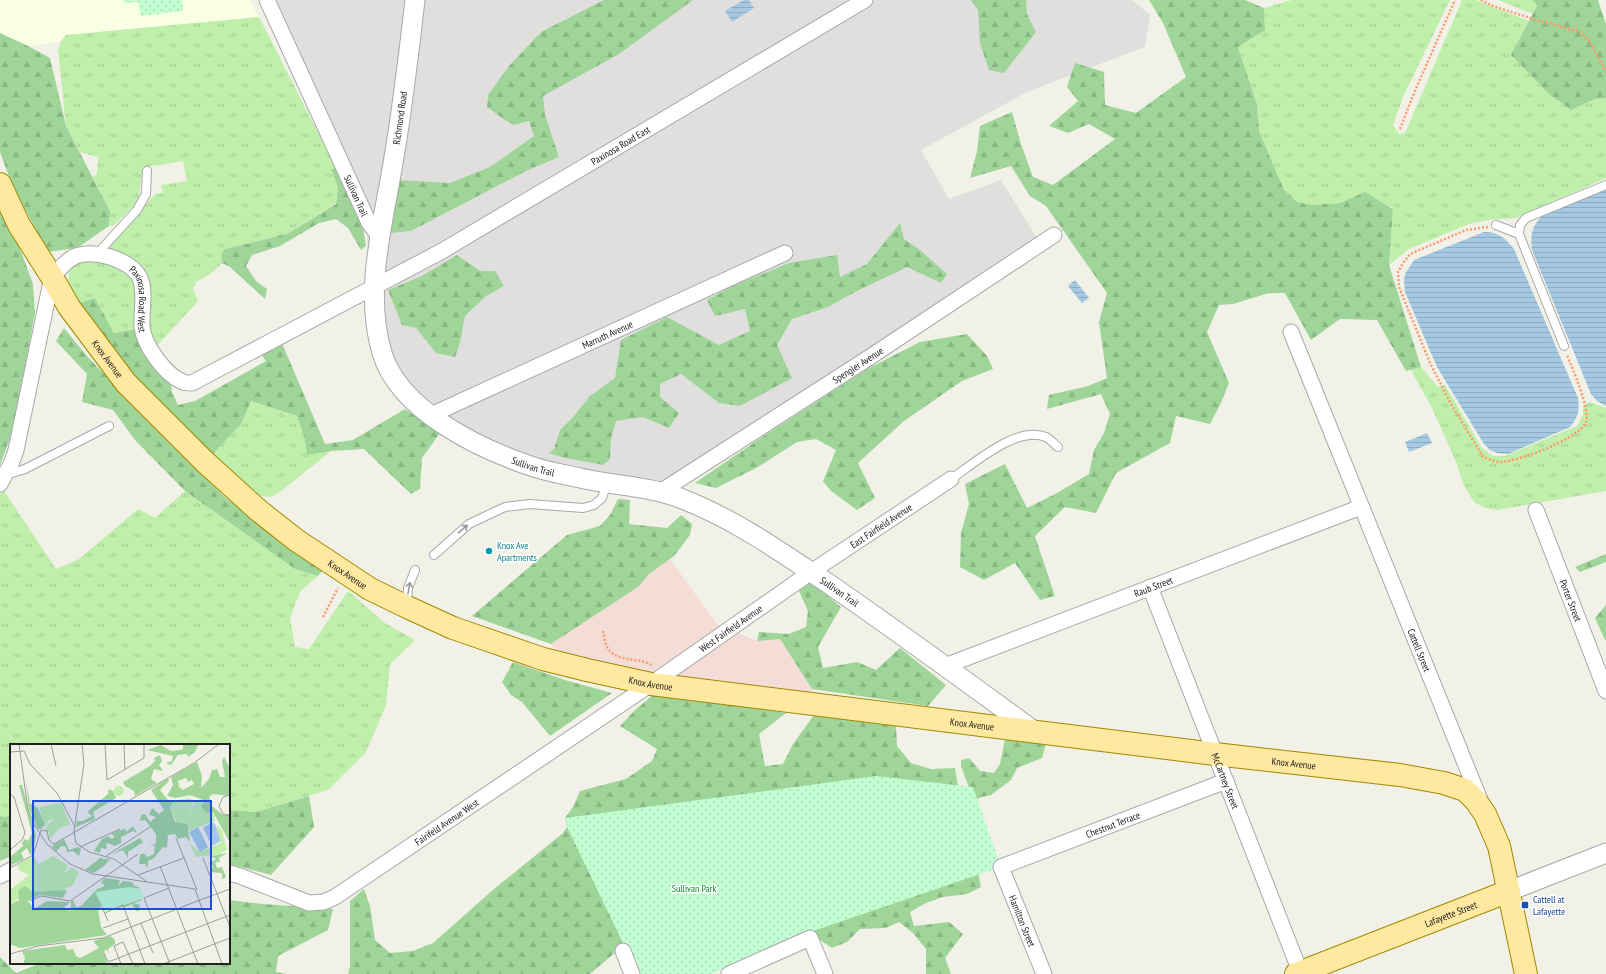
<svg xmlns="http://www.w3.org/2000/svg" width="1606" height="974" viewBox="0 0 1606 974" font-family="'PT Sans Narrow',sans-serif">
	<defs>
		<pattern id="grass-tufts" width="24" height="20" patternUnits="userSpaceOnUse"><rect width="24" height="20" fill="#bfefaa"/><path d="M3 7l-1-3M5 7V3M7 7l1-3M15 17l-1-3M17 17v-4M19 17l1-3" fill="none" stroke="#a4cd92"/></pattern>
		<pattern id="forest-firs" width="22" height="20" patternUnits="userSpaceOnUse"><rect width="22" height="20" fill="#9fd599"/><path d="M5 1l3.5 6h-7zM16 11l3.5 6h-7z" fill="#89b784"/></pattern>
		<pattern id="park-dots" width="8" height="8" patternUnits="userSpaceOnUse"><rect width="8" height="8" fill="#c3fed3"/><path d="M2 2h.1M6 6h.1" fill="none" stroke="#a7d9b5" stroke-width="1.8" stroke-linecap="round"/></pattern>
		<pattern id="water-rules" width="6" height="5" patternUnits="userSpaceOnUse"><rect width="6" height="5" fill="#a5c9e3"/><path d="M0 2.5h6" fill="none" stroke="#8eacc2"/></pattern>
	</defs>
	<rect width="100%" height="100%" fill="#f2f1e8"/>
	<path fill="#e0dfde" d="M260,0H1132L1150,15L1145,47L1029,91L921,150L949,199L1001,180L1043,248L679,486L626,490L485,448L399,385L374,323L364,202L339,144Z"/>
	<path fill="#f4ddd6" d="M670,559L717,624L757,641L780,639L812,689L808,698L596,668L558,655L551,644L638,587L649,574Z"/>
	<path fill="#faffe4" d="M0,0H249L259,17L67,35L61,41L28,46L0,33Z"/>
	<path fill="url(#grass-tufts)" d="M1292,0H1450L1403,97L1393,125L1399,134L1405,133L1462,0H1476L1529,21L1511,55L1549,94L1571,110L1595,99L1606,98V178L1516,218L1488,220L1469,224L1409,249L1389,265L1393,208L1365,193L1340,203L1313,205L1297,202L1284,190L1259,131L1257,105L1238,47L1265,30L1264,8Z
		M1498,0H1533L1537,6L1533,14Z
		M259,17L336,168L332,169L338,187L336,203L287,234L225,249L222,253V263L213,272L196,282L193,289L198,301L155,348L148,326V283L110,249L111,245L156,193L159,194L163,192L161,185L187,181L183,161L155,166L154,165L143,168L138,202L113,226H109L110,211L93,177L97,174L98,157L80,152L66,126L58,49L61,41L66,35Z
		M94,259L119,265L135,281L137,329L114,333L95,298L79,303L68,285L69,270C77,262 83,260 94,259Z
		M1421,367L1438,387L1445,385L1482,448L1493,456H1505L1577,426L1583,415V406L1590,402L1606,408V491L1498,510L1485,508L1474,502L1464,486L1456,462L1433,410L1411,370Z
		M250,401L297,416L304,436L307,454L331,451L280,492L271,497L261,496L212,455L241,424Z
		M4,491L56,569L79,559L138,509L155,518L185,491L295,569L318,576L300,592L290,618L295,647L309,649L348,591L385,623L415,640L390,664L386,705L366,752L328,790L256,812L229,810V745H11V816L3,817L0,815V494Z"/>
	<path fill="url(#forest-firs)" d="M604,0H693L619,54L543,96L545,115L559,157L526,171L411,231L389,233L397,180L450,183L490,167L534,136L529,121L514,125L502,118L487,107L488,95L509,66L541,32Z
		M971,0H1026L1027,14L1036,32L1004,73L989,70L980,43L978,10Z
		M1149,0H1245L1264,8L1265,30L1238,47L1257,105L1259,131L1284,190L1297,202L1313,205L1340,203L1365,192L1393,209L1389,265L1421,367L1406,371L1377,320L1340,319L1311,340L1285,293H1269L1233,304L1219,305L1207,332L1229,383L1220,405L1210,424L1176,416L1170,443L1116,473L1096,513L1065,507L1035,536L1055,596L1040,600L1015,563L984,580L960,567L961,533L969,504L965,484L1005,464L1027,508L1057,493L1089,474L1094,450L1104,433L1110,414L1101,394L1047,409L1049,395L1088,386L1107,378L1099,322L1107,293L1046,206L1030,196L1011,166L970,178L977,151L980,126L1012,112L1021,144L1033,177L1053,185L1115,139L1089,124L1068,133L1049,126L1078,101L1067,87L1075,63L1104,72L1105,105L1136,113L1186,77L1163,23Z
		M1533,0H1598L1606,24V98L1595,99L1571,110L1549,94L1511,55L1537,6Z
		M0,33L28,46L50,58L66,126L110,211L109,226L77,248L47,252L11,182L0,152Z
		M336,168L363,228L366,246L361,250L348,228L336,219L319,223L280,246L252,255L246,266L256,281L267,289L265,299L230,267L222,263V253L225,249L287,234L336,204L338,187L331,169Z
		M0,206L19,246L33,284L35,314L12,433L0,465Z
		M900,223L904,239L920,250L947,274L941,283L907,267L855,292L828,307L792,319L777,345L792,378L740,406L719,403L681,374L660,384V397L679,413L669,428L643,417L616,421L611,438L610,459L603,465L561,457L549,453L554,449L560,430L574,416L590,396L615,378L621,340L667,317L719,345L750,331L745,309L715,316L707,300L735,285L789,263L837,255L840,277L867,264Z
		M457,255L480,271H495L504,286L486,296L465,316L460,343L455,357L436,353L416,328L402,325L388,290L422,276Z
		M95,298L114,333L137,329L171,383L172,392L178,405L195,401L266,361L261,354L281,341L325,444L353,440L405,409L440,433L422,458L420,489L411,494L364,449L331,451L307,455L304,436L297,416L251,401L241,424L212,455L157,407L79,303Z
		M64,328L87,356L171,445L226,498L323,570L318,576L295,569L185,491L135,440L113,410L82,402L87,374L56,341Z
		M967,334L987,356L993,369L962,381L904,421L858,463L875,498L857,510L831,491L823,481L836,450L816,439L797,442L758,467L716,488L695,483L762,437L867,369L920,342Z
		M618,499L630,500L629,524L667,528L681,515L692,524L690,535L674,556L649,574L638,587L551,644L472,616L567,535L600,526L610,515Z
		M1606,554V562L1580,572L1575,567Z
		M811,582L841,607L818,647L823,668L857,662L876,670L900,648L946,685L928,706L812,689L780,639L757,641L759,632L789,634L806,627L808,611L799,591Z
		M1606,605V640H1605L1595,618Z
		M513,662L565,680L612,693L550,736L522,702L511,695L502,682Z
		M653,695L722,702L786,713L759,734L765,766L783,764L793,744L814,715L896,726L897,746L911,763L931,769L955,768C961,808 974,847 981,887L967,894L943,897L926,903L910,912L914,926L949,922L963,934L945,958L951,974H926V949L913,933L899,922L886,928L860,929L847,942L832,948L817,938L624,945L590,974H348L350,966V901L364,889L370,906L375,940L390,953L413,951L433,943L494,889L563,833L567,827L565,818L573,807L580,791L626,779L652,761L657,749L620,726L634,711Z
		M1005,739L1046,744L1042,758L1017,768L1011,780L991,795L982,797L974,801L961,766V760L969,758L980,771L994,773L1000,764Z
		M309,796L314,827L271,875L229,864V810L256,812Z
		M0,815L3,817L11,816V856L0,861Z
		M229,900L263,904L333,909L328,930L278,956L276,972L287,974H0V957L16,973L41,963H229Z"/>
	<path fill="url(#park-dots)" d="M124,0H182L183,11L141,16L138,2L124,3Z
		M876,776L973,787L1001,867L810,932L711,974H637L624,945L567,827L565,818Z"/>
	<path fill="url(#water-rules)" d="M744,0H749L754,8L732,22L725,11Z
		M1606,190V406L1597,401L1591,394L1532,250C1530,235 1532,226 1542,216Z
		M1484,232C1499,232 1505,238 1514,249L1578,398C1580,411 1578,417 1570,427L1508,454L1497,453L1490,450L1484,444L1437,367L1405,292L1404,281L1405,274L1414,260Z
		M1075,280L1089,298L1082,303L1068,286Z
		M1427,433L1432,443L1409,452L1405,442Z"/>
	<g fill="none" stroke-linecap="round" stroke-linejoin="round">
		<defs>
			<path id="service" d="M1496,225L1519,234
				M97,254L137,210L146,194L147,171
				M1564,346L1519,234L1520,225L1526,218L1606,185
				M6,475L25,469L109,426
				M951,479C975,463 1017,425 1046,437C1050,439 1054,444 1058,447
				M434,555L469,524L505,507L530,504L583,508L594,505L602,498L607,483
				M407,604L408,588L415,570"/>
			<g id="minor">
				<path id="s1" d="M267,0L369,223L379,236"/>
				<path id="s2" d="M1291,332L1480,800"/>
				<path id="s3" d="M431,415L785,253"/>
				<path id="s4" d="M0,484L12,462L16,450L52,277C58,271 65,262 72,258C90,247 131,259 140,278C146,293 141,312 142,327C144,345 165,375 183,382C185,383 189,383 192,383L442,251L865,0"/>
				<path id="s5" d="M660,492L870,357L1054,235"/>
				<path id="s6" d="M1536,510L1606,691"/>
				<path id="s7" d="M1150,587L1301,974"/>
				<path id="s8" d="M945,666L1361,507"/>
				<path id="s9" d="M229,873L240,876L309,903L324,902L335,897L651,684L811,572L951,479"/>
				<path d="M0,876L11,870"/>
				<path d="M623,951L632,974"/>
				<path d="M729,974L810,938L825,974"/>
				<path id="s10" d="M1044,974L1001,867L1226,781"/>
			</g>
			<g id="tertiary">
				<path id="s11" d="M415,0C409,52 403,105 394,157C384,222 363,288 382,353C399,409 474,446 525,464C543,471 562,474 580,478C615,486 652,486 685,500C738,521 785,555 832,586C900,633 967,682 1034,731"/>
				<path d="M1509,891L1606,853"/>
			</g>
			<g id="primary">
				<path id="s12" d="M0,184L19,225L52,277L69,307L126,383L204,461L258,510L296,540L370,589L407,607L453,628L543,659L587,670L651,684L1215,754L1400,775L1444,783L1465,790L1476,801L1485,814L1499,846L1526,974"/>
				<path id="s13" d="M1296,974L1509,891"/>
			</g>
		</defs>
		<use href="#service" stroke="#a8a8a8" stroke-width="10"/>
		<use href="#minor" stroke="#a8a8a8" stroke-width="17"/>
		<use href="#tertiary" stroke="#a8a8a8" stroke-width="21"/>
		<use href="#primary" stroke="#9f8900" stroke-width="24"/>
		<path stroke="#ff986c" stroke-width="2.5" stroke-dasharray="2 2" stroke-linecap="butt" d="M1481,0L1493,6L1530,18L1580,32L1589,40L1606,72
			M1400,129L1414,93L1455,0
			M1488,227L1466,230L1410,254L1403,263L1398,272L1399,287L1430,363L1451,404L1483,457C1489,459 1495,462 1501,462C1519,461 1579,439 1586,422C1591,411 1572,368 1567,355
			M323,617L338,588
			M603,631C604,636 605,643 607,647C617,664 639,656 653,666"/>
		<use href="#service" stroke="#fff" stroke-width="8"/>
		<use href="#minor" stroke="#fff" stroke-width="15"/>
		<use href="#tertiary" stroke="#fff" stroke-width="19"/>
		<use href="#primary" stroke="#ffe8a0" stroke-width="22"/>
	</g>
	<defs><path id="oneway-shaft" d="M-6 0H5M1.5-3L5.5 0L1.5 3" fill="none" stroke-width="1.6" stroke-linecap="round" stroke-linejoin="round"/></defs>
	<g stroke="#9b9b9b">
		<use href="#oneway-shaft" transform="translate(463 529) rotate(-41)"/>
		<use href="#oneway-shaft" transform="translate(409 588) rotate(-80)"/>
	</g>
	<circle fill="#0f9aa8" stroke="#fff" stroke-width="1.5" cx="489" cy="551" r="4"/>
	<rect fill="#1a4fb4" stroke="#fff" stroke-width="1.5" x="1521" y="901" width="8" height="8" rx="2"/>
	<g text-anchor="middle" dominant-baseline="central" stroke-width="3" stroke-linejoin="round" paint-order="stroke">
		<g font-size="10" fill="#212121" stroke="#fff">
			<text transform="translate(400 118) rotate(-82)">Richmond Road</text>
			<text stroke="none"><textPath href="#s4" startOffset="938">Paxinosa Road East</textPath></text>
			<text stroke="none"><textPath href="#s1" startOffset="215">Sullivan Trail</textPath></text>
			<text stroke="none"><textPath href="#s4" startOffset="339">Paxinosa Road West</textPath></text>
			<text stroke="none"><textPath href="#s3" startOffset="194">Marruth Avenue</textPath></text>
			<text stroke="none"><textPath href="#s12" startOffset="206">Knox Avenue</textPath></text>
			<text stroke="none"><textPath href="#s5" startOffset="235">Spengler Avenue</textPath></text>
			<text stroke="none"><textPath href="#s11" startOffset="552">Sullivan Trail</textPath></text>
			<text stroke="none"><textPath href="#s9" startOffset="773">East Fairfield Avenue</textPath></text>
			<text stroke="none"><textPath href="#s12" startOffset="530">Knox Avenue</textPath></text>
			<text stroke="none"><textPath href="#s8" startOffset="223">Raub Street</textPath></text>
			<text stroke="none"><textPath href="#s11" startOffset="888">Sullivan Trail</textPath></text>
			<text stroke="none"><textPath href="#s6" startOffset="97">Porter Street</textPath></text>
			<text stroke="none"><textPath href="#s9" startOffset="591">West Fairfield Avenue</textPath></text>
			<text stroke="none"><textPath href="#s2" startOffset="343">Cattell Street</textPath></text>
			<text stroke="none"><textPath href="#s12" startOffset="854">Knox Avenue</textPath></text>
			<text stroke="none"><textPath href="#s12" startOffset="1178">Knox Avenue</textPath></text>
			<text stroke="none"><textPath href="#s12" startOffset="1502">Knox Avenue</textPath></text>
			<text stroke="none"><textPath href="#s7" startOffset="208">McCartney Street</textPath></text>
			<text stroke="none"><textPath href="#s9" startOffset="247">Fairifeld Avenue West</textPath></text>
			<text stroke="none"><textPath href="#s10" startOffset="235">Chestnut Terrace</textPath></text>
			<text stroke="none"><textPath href="#s13" startOffset="166">Lafayette Street</textPath></text>
			<text transform="translate(1022 921) rotate(68)">Hamilton Street</text>
		</g>
		<g font-size="10" fill="#0d838f" stroke="#fff" text-anchor="start">
			<text x="497" y="545">Knox Ave<tspan x="497" dy="12">Apartments</tspan></text>
		</g>
		<g font-size="10" fill="#038628" stroke="#fff">
			<text x="694" y="888">Sullivan Park</text>
		</g>
		<g font-size="10" fill="#164399" stroke="#fff" text-anchor="start">
			<text x="1533" y="899">Cattell at<tspan x="1533" dy="12">Lafayette</tspan></text>
		</g>
	</g>
	<g transform="translate(10 744)">
		<rect width="220" height="220" fill="#f2f1e8"/>
		<path d="M104 47a5 5 0 1 1 10 0a5 5 0 1 1-10 0ZM177,54L184,56L178,72L185,57L193,59L191,63L203,68L205,77L177,87L172,80H167L160,62L163,58ZM51,59L60,80L48,85L40,96L39,89L35,85L43,75L39,76L35,82L29,63ZM206,80L212,87L217,105L210,110L186,113L179,98L189,108L211,99ZM23,112L29,120L43,112L58,121L55,129L61,123L69,128L63,141L51,147L23,148L20,145L0,161V146L19,131L10,127L7,121Z" fill="#bfefaa"/>
		<path d="M173,0H189L184,9L178,13L177,10L168,11L161,21L156,19L162,17L163,12L137,6L151,1L161,7L170,6L173,5ZM150,11L152,17L149,21L153,27L144,25L141,35L147,39L125,52L124,47L115,42L113,38L140,22L145,17L144,14ZM214,13L220,24V52L203,50L199,53L202,62L213,71L220,70L219,97L203,68L197,69L191,63L193,58L191,55L180,51L166,54L157,52L163,41L161,33L187,18L192,32L191,44L199,35L202,26L207,25L210,33H215L212,17ZM176,34L178,38L182,36L184,40L173,46L169,43L168,37ZM158,34L159,37L150,46L158,56L163,58L160,63L165,78L177,80L180,98L176,93L168,95L165,90L158,91L157,104L153,103L144,114L138,117V124L135,120H129L130,111L134,109L137,113L144,110L145,101L139,103L146,99V90L135,76L130,77L131,71L135,70L140,78L146,73L139,71L142,64L149,70L154,66L141,46ZM16,36L20,59L28,64L35,81L31,85H28L19,65ZM9,41H12L26,92L22,110L20,111L17,104L11,109L14,115L0,122V113L13,102L12,99L15,95L18,97L22,89ZM99,45L103,47L106,54L83,68L85,75L66,83L67,77H73L82,72L77,68L98,50ZM123,82L127,89L123,87L111,93V99L105,102L98,99L96,100L97,105L91,104L90,109L84,107L92,95L97,92L102,95L105,92L101,90L110,86L116,85V88ZM33,90L42,102L54,95L59,106L68,103L71,105L69,112L63,107L57,108L56,103L51,102L46,108ZM130,94L133,98L118,108V114L113,106L100,111ZM217,109L209,114L210,118H205L207,124L212,123L216,133L212,135V129L201,128L203,122L198,120L206,115L201,112ZM91,113L93,115H100L94,122L84,129L75,126ZM95,134L110,136L108,142L113,137L122,138L124,142L129,143L132,156L124,159L130,161L129,167H126L122,160L115,163L92,162L88,165L91,183L97,191L10,204L0,200V161L9,156L8,147L11,144L15,142L23,148L57,146L53,154L30,151L18,157L24,165L37,157L60,158L53,165L61,167V157L63,156L66,163L71,162L87,145L95,142L91,138ZM101,192L105,196V200L98,205L99,209L96,205L94,208L97,220H13L15,214L12,207L55,201L57,206L63,205L66,212L70,214L89,204L83,197Z" fill="#9fd599" fill-rule="evenodd"/>
		<path d="M120,143L131,145L134,154L95,168L85,148Z" fill="#c3fed3"/>
		<path d="M202,78L205,80L211,97L202,102L193,84ZM188,83L198,103L190,108L179,88Z" fill="#a5c9e3"/>
		<path fill="none" stroke="#9e9e98" stroke-width="1" d="M9,0L18,66L25,82L37,100L60,120L83,130L185,145L212,220M41,0L46,22M72,0L74,20L64,87L66,99L79,108L104,115L136,137M95,0L97,36L134,14V0M114,0L115,26M0,8L14,7L20,20L47,49L65,83M0,50L4,53L15,89L12,96L0,106M220,51L213,53L209,62L213,70L220,72M166,94L187,146M70,103L110,85M96,112L140,83M193,114L220,183M150,122L188,220M0,124L23,111L31,86L37,87L39,96L44,100L184,19L209,0M128,131L174,114M159,144L134,154L160,220M190,156L220,145M20,157L31,152L60,157L128,110M92,163L98,177M95,169L113,161L135,220M131,179L143,209M93,184L118,175M94,209L98,218L220,171M0,210L28,202L93,194L190,156M111,220L104,202L113,198L123,220M153,220L220,194"/>
		<path fill="#1d4ed8" fill-opacity="0.15" stroke="#1d4ed8" stroke-width="2" d="M23,57H201V165H23Z"/>
		<rect width="220" height="220" fill="none" stroke="#212121" stroke-width="2"/>
	</g>
</svg>
